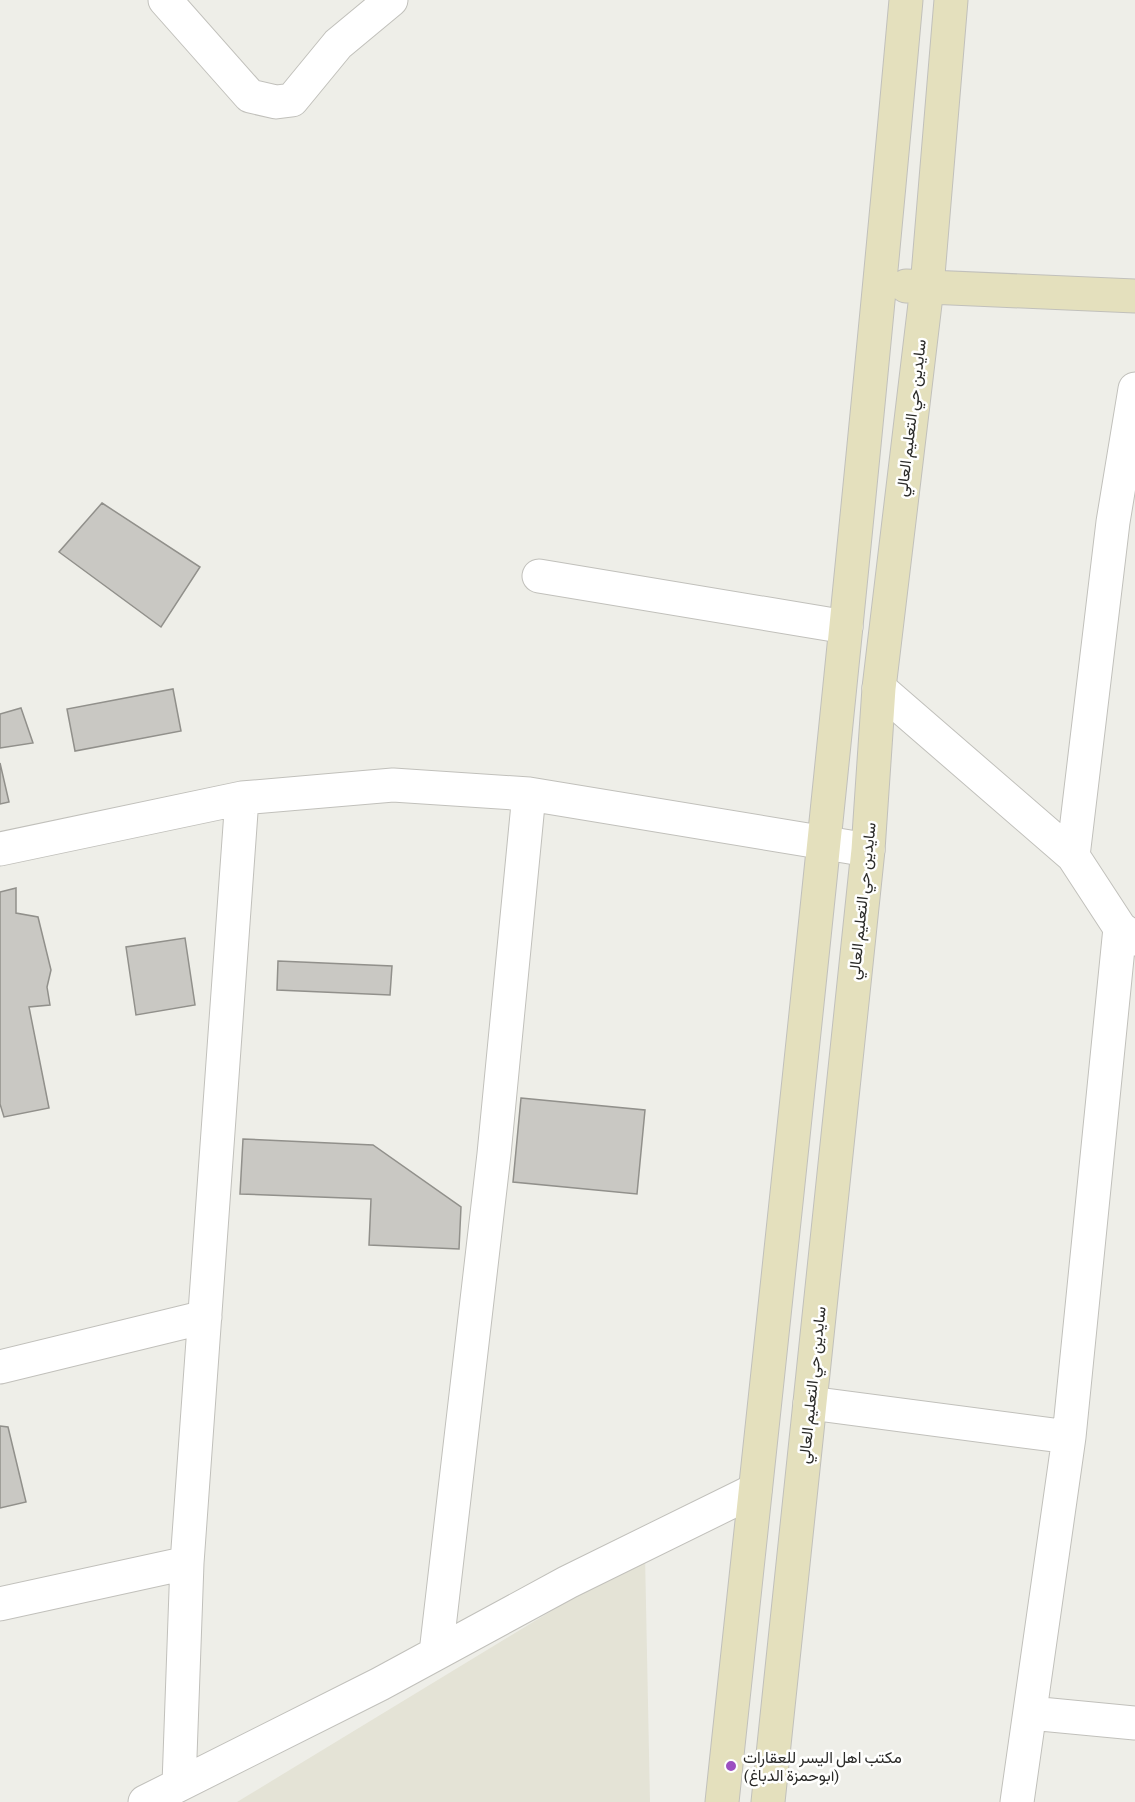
<svg xmlns="http://www.w3.org/2000/svg" width="1135" height="1802" viewBox="0 0 1135 1802" font-family="'Crimson Pro',Vazirmatn,serif">
	<rect width="100%" height="100%" fill="#eeeee8"/>
	<path fill="#e4e3d6" d="M645,1554L650,1802H237Z"/>
	<path fill="#c9c8c3" stroke="#91908b" stroke-width="1.5" d="M102,503L200,567L161,627L59,552Z
		M173,689L181,731L75,751L67,709Z
		M21,708L33,743L0,748V714Z
		M0,763L9,802L0,804Z
		M16,888V913L38,917L51,970L47,987L50,1005L29,1007L49,1108L4,1117L0,1104V892Z
		M185,938L195,1005L136,1015L126,947Z
		M278,961L392,966L390,995L277,990Z
		M521,1098L645,1110L637,1194L513,1182Z
		M243,1139L373,1145L461,1207L459,1249L369,1245L371,1199L240,1194Z
		M0,1426L8,1427L26,1502L0,1508Z"/>
	<g fill="none" stroke-linecap="round" stroke-linejoin="round">
		<defs>
			<path id="street" d="M165,0L250,96L276,102L292,100L338,44L391,0
				M539,576L846,627
				M879,688L1073,856L1120,928L1135,939
				M0,849L242,798L393,785L529,794L868,850
				M1073,856L1113,522L1135,389
				M0,1367L205,1317
				M810,1403L1069,1437
				M0,1604L187,1563
				M436,1653L494,1154L529,794
				M1030,1713L1135,1723
				M179,1784L187,1563L242,798
				M145,1802L380,1684L568,1582L755,1490
				M1017,1802L1069,1437L1120,928"/>
			<path id="secondary" d="M906,286L1135,296
				M722,1802C786,1202 852,601 906,0
				M768,1802L868,850L879,688L927,287L951,0"/>
		</defs>
		<use href="#street" stroke="#c1c0bb" stroke-width="35"/>
		<use href="#secondary" stroke="#c1c0bb" stroke-width="35"/>
		<use href="#street" stroke="#fff" stroke-width="33"/>
		<use href="#secondary" stroke="#e4e0bd" stroke-width="33"/>
	</g>
	<circle fill="#9c4fc1" stroke="#fffffe" stroke-width="2" cx="731" cy="1766" r="6"/>
	<g text-anchor="middle" dominant-baseline="central" stroke-width="5" stroke-linejoin="round" paint-order="stroke">
		<g font-size="16" fill="#2a2a28" stroke="#fffffe">
			<text transform="translate(911 418) rotate(-83)">سايدين حي التعليم العالي</text>
			<text transform="translate(862 901) rotate(-84)">سايدين حي التعليم العالي</text>
			<text transform="translate(812 1385) rotate(-84)">سايدين حي التعليم العالي</text>
		</g>
		<g font-size="16" fill="#2a2a28" stroke="#fffffe" text-anchor="start">
			<text x="743" y="1757">مكتب اهل اليسر للعقارات<tspan x="743" dy="18">(ابوحمزة الدباغ)</tspan></text>
		</g>
	</g>
</svg>
